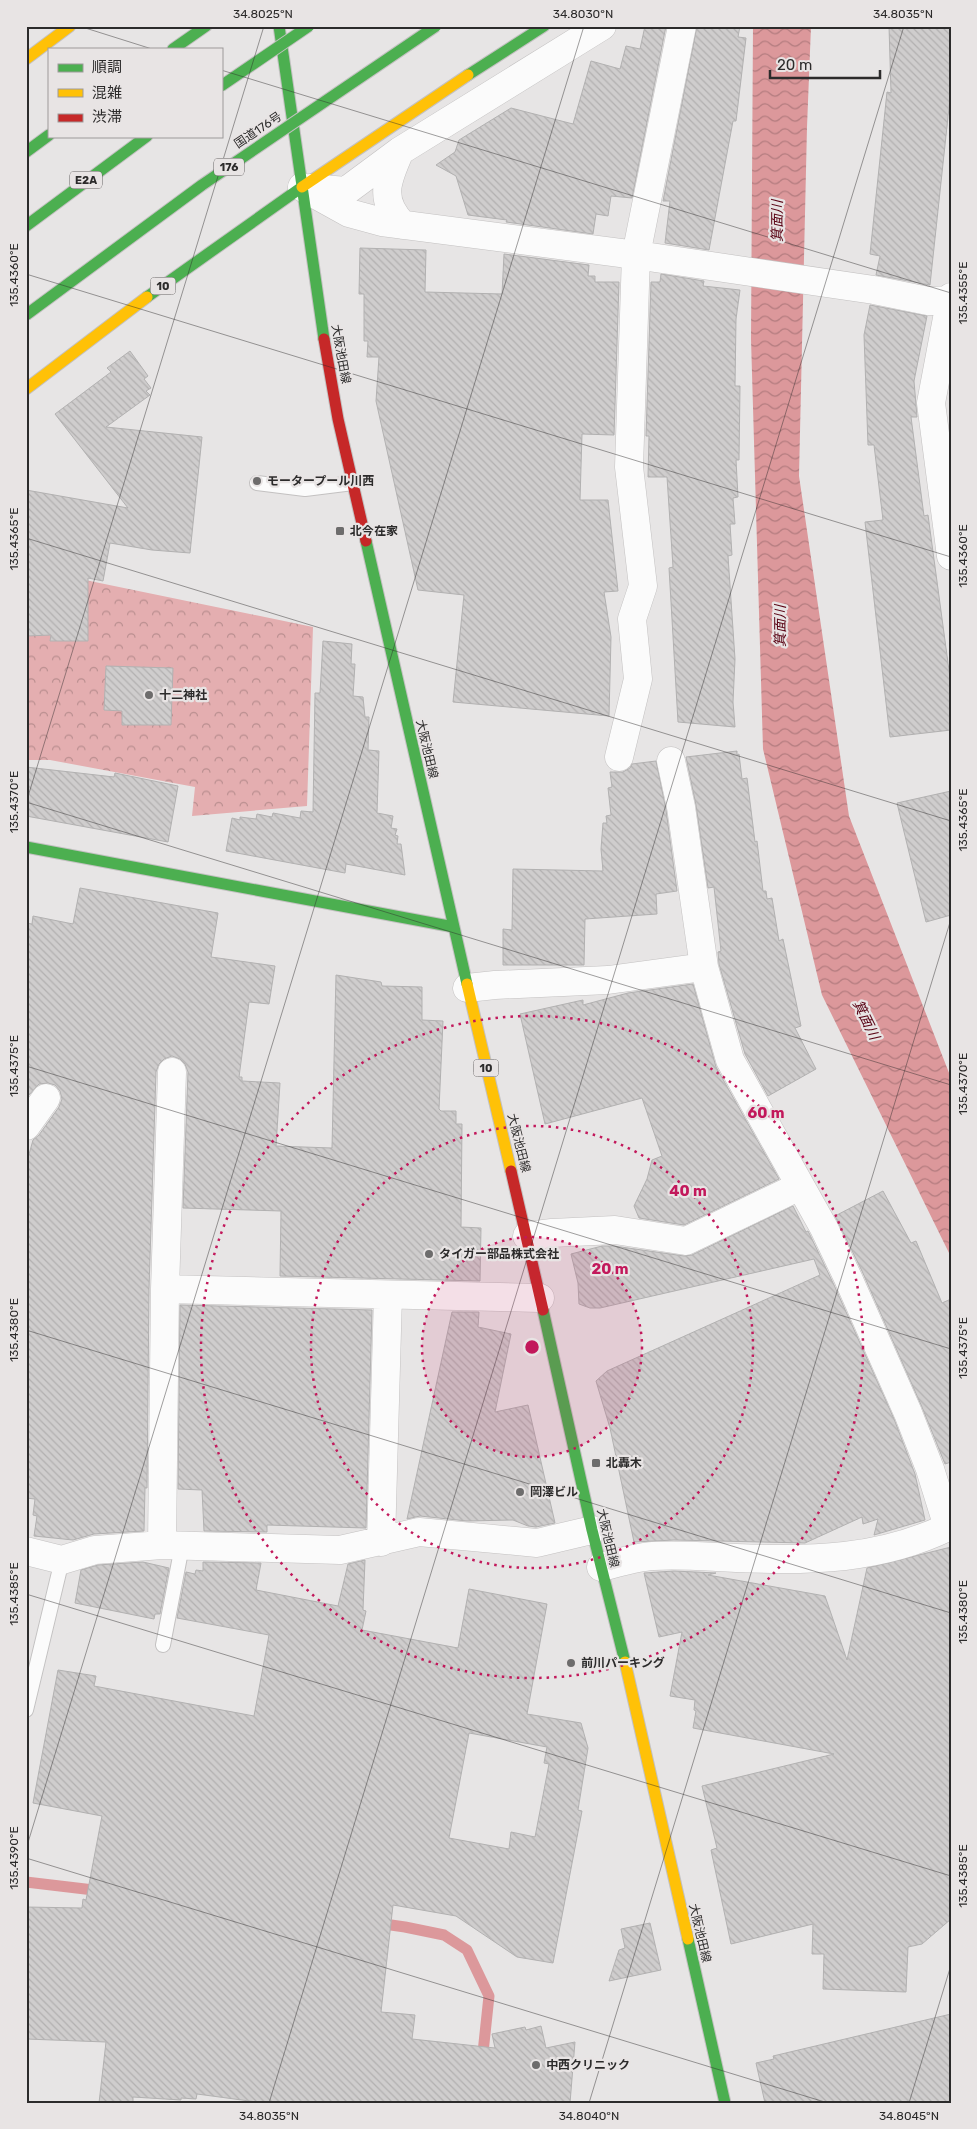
<svg xmlns="http://www.w3.org/2000/svg" width="977" height="2129" viewBox="0 0 977 2129" font-family="Rubik,'Noto Sans JP',sans-serif">
	<defs>
		<pattern id="forest-crowns" width="20" height="18" patternUnits="userSpaceOnUse" patternTransform="scale(1.25)"><rect width="20" height="18" fill="#e4aeb0"/><path d="M2 6a3 3 0 1 1 6 0M12 15a3 3 0 1 1 6 0" fill="none" stroke="#b98e8f"/></pattern>
		<pattern id="water-waves" width="16" height="10" patternUnits="userSpaceOnUse" patternTransform="scale(1.25)"><rect width="16" height="10" fill="#dc989b"/><path d="M0 5q4-4 8 0t8 0" fill="none" stroke="#b37c7f"/></pattern>
		<pattern id="building-back-hatch" width="6" height="6" patternUnits="userSpaceOnUse" patternTransform="scale(1.25)"><rect width="6" height="6" fill="#cfcdcd"/><path d="M-1 5l2 2M0 0l6 6M5-1l2 2" fill="none" stroke="#b2b0b0"/></pattern>
	</defs>
	<rect width="100%" height="100%" fill="#e7e5e5"/>
	<path fill="url(#forest-crowns)" d="M56,574L313,627L307,806L192,816L195,787L50,760H26V577Z"/>
	<path fill="url(#water-waves)" d="M753,26H811L807,127L799,476L849,816L951,1078V1257L822,995L763,749L751,339Z"/>
	<g fill="none" stroke-linecap="round" stroke-linejoin="round">
		<path stroke="#dc989b" stroke-width="11" d="M26,1882L102,1891
			M377,1923L405,1927L444,1935L467,1950L489,1996L482,2062"/>
	</g>
	<path fill="url(#building-back-hatch)" stroke="#b2b1b1" fill-rule="evenodd" d="M645,26H666L632,198L611,196L608,216L596,214L593,234L506,222L507,220L468,215L456,176L436,165L455,152L459,140L511,108L573,124L591,61L620,69L626,46L640,49Z
		M697,26H740L738,37L746,38L736,121H733L709,250L665,243L670,201H663Z
		M889,26H951V89L930,285L876,275L880,256L870,254L887,92L891,93Z
		M360,248L426,250L425,292L502,294L504,254L589,265L588,276H595V282H619L614,435L582,434L580,500H608L618,591L604,592L611,637L609,716L453,702L464,595L418,590L376,401L379,357H367L368,341H364V294H359Z
		M661,274L704,281L703,286L740,290L736,319L735,386H740L739,460H736L738,497L733,498L735,524H730L732,555L728,556L735,659L733,702L735,727L678,722L669,568L673,567L667,477H648L649,436H646L651,282H660Z
		M870,305L927,316L914,381L917,417H911L924,516L928,515L951,685V730L890,737L865,522L883,520L874,445H868L864,335Z
		M130,351L148,376L144,379L151,388L146,391L150,395L106,427L202,437L190,553L152,550L110,543L103,581L88,578V641H50L51,635L27,636L26,490L128,508L55,414L111,372L107,368Z
		M323,641L352,644L351,664H355L353,696L363,697L365,717H369L368,750L379,751L377,813L393,816L391,828L397,829L395,835L398,836L397,844H401L405,875L346,864L345,873L226,851L232,818L240,820V817L256,819L257,814L272,817L273,813L300,818L301,811L313,812L315,693H320Z
		M106,666L173,668L171,725H122V711L104,710Z
		M737,751V755L739,754L742,779L747,778L755,842L757,841L763,891H766L767,899L772,898L779,941L783,939L801,1026L795,1028L816,1069L768,1096L745,1054L719,964L718,952L721,951L714,887L708,888L696,805L686,757Z
		M656,761L666,810L677,891L656,894L657,914L585,919L584,965H503V929L512,930L513,869L603,871L601,849L603,823H607L606,816L611,815L608,788L612,787L610,772H623L630,768L632,764Z
		M26,767L114,777L115,773L178,786L168,842L26,816Z
		M951,791V915L926,922L897,803Z
		M80,888L218,913L211,957L275,966L269,1004L249,1002L239,1077H242V1081L280,1083L276,1146L332,1148L336,975L381,982L382,986L422,987V1020L443,1021L439,1109L441,1111H456V1124H462L461,1227L481,1228L480,1281L280,1276L281,1211L183,1208L188,1072L185,1064L180,1059L172,1056L164,1059L159,1064L156,1072L149,1289L147,1488H145L144,1531L94,1534L73,1540L34,1536L37,1516L33,1515L35,1499L26,1498V1165L33,1140L39,1135L59,1107L62,1099L60,1091L55,1085L48,1083L39,1084L28,1096L26,1090V923L32,924L33,916L73,924Z
		M693,984L716,1067L779,1179L684,1225L639,1218L634,1206L647,1179L652,1160L662,1156L642,1098L545,1124L520,1014L583,1000V1005L628,993Z
		M883,1191L911,1243L916,1241L942,1303L951,1299V1462L945,1464L922,1407L862,1271L835,1216Z
		M793,1206L806,1232L808,1231L810,1235L834,1285L894,1419L915,1474L925,1520L874,1535L878,1519L863,1524L862,1517L805,1543L674,1540L634,1542L610,1428L596,1381L607,1371L820,1275L814,1259L600,1308H590L579,1304L578,1283L571,1254L602,1246H614L684,1256L692,1255Z
		M180,1305L372,1310L366,1528L267,1525V1532L204,1531L202,1490L178,1489Z
		M452,1312H479L478,1327L511,1334L495,1412L528,1405L555,1523L536,1527L528,1526L513,1520L467,1521L420,1516L407,1519Z
		M951,1547V1919L922,1944L908,1947L906,1992L823,1989L824,1954H812L813,1924L731,1944L711,1850L717,1848L702,1786L834,1754L693,1728L696,1711L694,1710L695,1700L670,1696L682,1632L659,1637L644,1573L674,1571L716,1573L708,1575L825,1596L847,1660L867,1568Z
		M365,1560L363,1610L366,1611L362,1630L458,1648L469,1589L547,1604L527,1714L581,1723L588,1748L578,1810L582,1811L553,1963L517,1957L456,1916L393,1905L381,2012L415,2015L412,2039L495,2048L492,2034L525,2027L526,2030L541,2026L546,2048L575,2042L570,2103H264L197,2094L196,2099L181,2098V2100L133,2097V2103H99L106,2042L26,2039V1907L82,1908L83,1899L86,1900L102,1816L33,1803L58,1670L96,1676L94,1686L254,1716L269,1635L177,1618L186,1572L195,1574L196,1570L203,1571V1562L261,1563L256,1590L338,1606L348,1564ZM469,1733L547,1747L544,1763L549,1764L535,1837L511,1832L509,1849L449,1838Z
		M143,1562L169,1568L160,1614H155L154,1619L75,1603L81,1570L98,1565Z
		M650,1923L661,1970L609,1981L619,1950L625,1948L621,1929Z
		M951,2014V2103H765L756,2063L774,2059L773,2056Z"/>
	<g fill="none" stroke-linecap="round" stroke-linejoin="round">
		<defs>
			<path id="lane" d="M257,483L305,489L353,483
				M163,1645L182,1546
				M26,1710L62,1560"/>
			<path id="street" d="M400,151C387,180 378,200 403,225
				M302,187L349,213L382,222L636,255L874,290L928,301L951,300
				M310,188L346,191L400,151L602,26
				M951,297L931,403L951,556
				M619,757L638,679L632,619L643,586L629,467L636,255L682,26
				M671,761L681,807L704,967
				M467,988L495,985L608,980L704,967L730,1060L824,1228L848,1278L908,1413L930,1469L948,1527C880,1560 811,1561 736,1558C709,1557 681,1554 653,1556C636,1557 618,1563 601,1567
				M26,1126L46,1098
				M527,1236L552,1233L615,1230L686,1241L800,1186
				M165,1289L540,1298
				M381,1542L388,1295
				M162,1545L165,1289L172,1072
				M26,1551L62,1560L95,1550L162,1545L340,1550L419,1532L537,1543L592,1530"/>
			<path id="fast" d="M279,26L324,339
				M173,49L206,26
				M468,75L544,26
				M26,152L49,135
				M26,226L147,136
				M147,297L302,187
				M366,541L467,984
				M26,847L454,927
				M543,1310L592,1530L625,1662
				M688,1939L725,2103"/>
			<path id="slow" d="M26,59L70,26
				M302,187L468,75
				M26,389L147,297
				M467,984L511,1171
				M625,1662L688,1939"/>
			<path id="jam" d="M324,339L338,419L366,541
				M511,1171L543,1310"/>
		</defs>
		<use href="#lane" stroke="#c3c1c1" stroke-width="16"/>
		<use href="#street" stroke="#c3c1c1" stroke-width="29"/>
		<use href="#fast" stroke="#c3c1c1" stroke-width="13"/>
		<use href="#slow" stroke="#c3c1c1" stroke-width="13"/>
		<use href="#jam" stroke="#c3c1c1" stroke-width="13"/>
		<use href="#lane" stroke="#fbfbfb" stroke-width="14"/>
		<use href="#street" stroke="#fbfbfb" stroke-width="28"/>
		<use href="#fast" stroke="#4caf50" stroke-width="11"/>
		<use href="#slow" stroke="#ffc107" stroke-width="11"/>
		<use href="#jam" stroke="#c62828" stroke-width="11"/>
		<defs>
			<path id="fast-bridge" d="M221,86L309,26
				M26,315L202,185L436,26"/>
		</defs>
		<use href="#fast-bridge" stroke="#c3c1c1" stroke-width="13" stroke-linecap="butt"/>
		<use href="#fast-bridge" stroke="#4caf50" stroke-width="11"/>
	</g>
	<path fill="none" stroke="#2c2b2b" stroke-width="1" stroke-opacity="0.45" d="M79,26L152,49M942,26L951,29M221,70L951,293M26,274L951,557M26,538L951,821M26,802L951,1085M26,803L264,26M26,1066L951,1349M26,1330L951,1613M26,1594L951,1876M26,1849L584,26M26,1858L828,2103M269,2103L904,26M589,2103L951,919M909,2103L951,1965"/>
	<circle cx="532" cy="1347" r="110" fill="#c2185b" fill-opacity=".12"/>
	<g fill="none" stroke="#c2185b" stroke-width="2.5" stroke-dasharray="2.5 5">
		<circle cx="532" cy="1347" r="110"/>
		<circle cx="532" cy="1347" r="221"/>
		<circle cx="532" cy="1347" r="331"/>
	</g>
	<g fill="#6d6c6c" stroke="#e8e4e4" stroke-width="2">
		<circle cx="257" cy="481" r="5"/>
		<rect x="335" y="526" width="10" height="10" rx="2.5"/>
		<circle cx="149" cy="695" r="5"/>
		<circle cx="429" cy="1254" r="5"/>
		<rect x="591" y="1458" width="10" height="10" rx="2.5"/>
		<circle cx="520" cy="1492" r="5"/>
		<circle cx="571" cy="1663" r="5"/>
		<circle cx="536" cy="2065" r="5"/>
	</g>
	<g text-anchor="middle" dominant-baseline="central" stroke-width="4.5" stroke-linejoin="round" paint-order="stroke">
		<g fill="#e8e4e4" stroke="#646262" stroke-width="1">
			<rect x="214" y="158.5" width="30" height="17" rx="4"/>
			<rect x="70" y="171.5" width="32" height="17" rx="4"/>
			<rect x="150.5" y="277.5" width="25" height="17" rx="4"/>
			<rect x="473.5" y="1059.5" width="25" height="17" rx="4"/>
		</g>
		<g font-size="11" font-weight="bold" fill="#2c2b2b">
			<text x="229" y="167">176</text>
			<text x="86" y="180">E2A</text>
			<text x="163" y="286">10</text>
			<text x="486" y="1068">10</text>
		</g>
		<g font-size="12" fill="#2c2b2b" stroke="#e8e4e4">
			<text transform="translate(258 130) rotate(-34)">国道176号</text>
			<text transform="translate(341 354) rotate(80)">大阪池田線</text>
			<text transform="translate(427 749) rotate(77)">大阪池田線</text>
			<text transform="translate(519 1143) rotate(76)">大阪池田線</text>
			<text transform="translate(608 1538) rotate(77)">大阪池田線</text>
			<text transform="translate(700 1933) rotate(77)">大阪池田線</text>
		</g>
		<g font-size="12" font-weight="bold" fill="#2c2b2b" stroke="#e8e4e4" text-anchor="start">
			<text x="267" y="481">モータープール川西</text>
			<text x="350" y="531">北今在家</text>
			<text x="159" y="695">十二神社</text>
			<text x="439" y="1254">タイガー部品株式会社</text>
			<text x="606" y="1463">北轟木</text>
			<text x="530" y="1492">岡澤ビル</text>
			<text x="581" y="1663">前川パーキング</text>
			<text x="546" y="2065">中西クリニック</text>
		</g>
		<g font-size="14" font-style="italic" fill="#580012" stroke="#e8e4e4">
			<text transform="translate(777 221) rotate(-90)">箕面川</text>
			<text transform="translate(780 626) rotate(-90)">箕面川</text>
			<text transform="translate(866 1020) rotate(64)">箕面川</text>
		</g>
	</g>
	<circle cx="532" cy="1347" r="8" fill="#c2185b" stroke="#e8e4e4" stroke-width="2.5"/>
	<g font-size="15" text-anchor="middle" font-weight="bold" fill="#c2185b" stroke="#e8e4e4" stroke-width="4.5" stroke-linejoin="round" paint-order="stroke">
		<text x="766" y="1118">60 m</text>
		<text x="688" y="1196">40 m</text>
		<text x="610" y="1274">20 m</text>
	</g>
	<rect width="977" height="2129" fill="none" stroke="#e8e4e4" stroke-width="55"/>
	<rect x="48" y="48" width="175" height="90" fill="#e8e4e4" stroke="#9d9a9a"/>
	<rect x="58" y="64" width="25" height="8" fill="#4caf50" stroke="#9d9a9a"/>
	<text x="92" y="72" font-size="15" fill="#2c2b2b">順調</text>
	<rect x="58" y="89" width="25" height="8" fill="#ffc107" stroke="#9d9a9a"/>
	<text x="92" y="98" font-size="15" fill="#2c2b2b">混雑</text>
	<rect x="58" y="114" width="25" height="8" fill="#c62828" stroke="#9d9a9a"/>
	<text x="92" y="122" font-size="15" fill="#2c2b2b">渋滞</text>
	<path d="M770 70v8h110v-8" fill="none" stroke="#2c2b2b" stroke-width="2.5"/>
	<text x="777" y="70" font-size="15" fill="#2c2b2b" stroke="#e8e4e4" stroke-width="4" paint-order="stroke">20 m</text>
	<rect x="28" y="28" width="922" height="2074" fill="none" stroke="#2c2b2b" stroke-width="2"/>
	<g font-size="12" text-anchor="middle" fill="#2c2b2b">
		<text x="263" y="18">34.8025°N</text>
		<text x="583" y="18">34.8030°N</text>
		<text x="903" y="18">34.8035°N</text>
		<text transform="translate(14 275) rotate(-90)" y="4">135.4360°E</text>
		<text transform="translate(963 293) rotate(-90)" y="4">135.4355°E</text>
		<text transform="translate(14 539) rotate(-90)" y="4">135.4365°E</text>
		<text transform="translate(963 556) rotate(-90)" y="4">135.4360°E</text>
		<text transform="translate(14 802) rotate(-90)" y="4">135.4370°E</text>
		<text transform="translate(963 820) rotate(-90)" y="4">135.4365°E</text>
		<text transform="translate(14 1066) rotate(-90)" y="4">135.4375°E</text>
		<text transform="translate(963 1084) rotate(-90)" y="4">135.4370°E</text>
		<text transform="translate(14 1330) rotate(-90)" y="4">135.4380°E</text>
		<text transform="translate(963 1348) rotate(-90)" y="4">135.4375°E</text>
		<text transform="translate(14 1594) rotate(-90)" y="4">135.4385°E</text>
		<text transform="translate(963 1612) rotate(-90)" y="4">135.4380°E</text>
		<text transform="translate(14 1858) rotate(-90)" y="4">135.4390°E</text>
		<text transform="translate(963 1876) rotate(-90)" y="4">135.4385°E</text>
		<text x="269" y="2120">34.8035°N</text>
		<text x="589" y="2120">34.8040°N</text>
		<text x="909" y="2120">34.8045°N</text>
	</g>
</svg>
